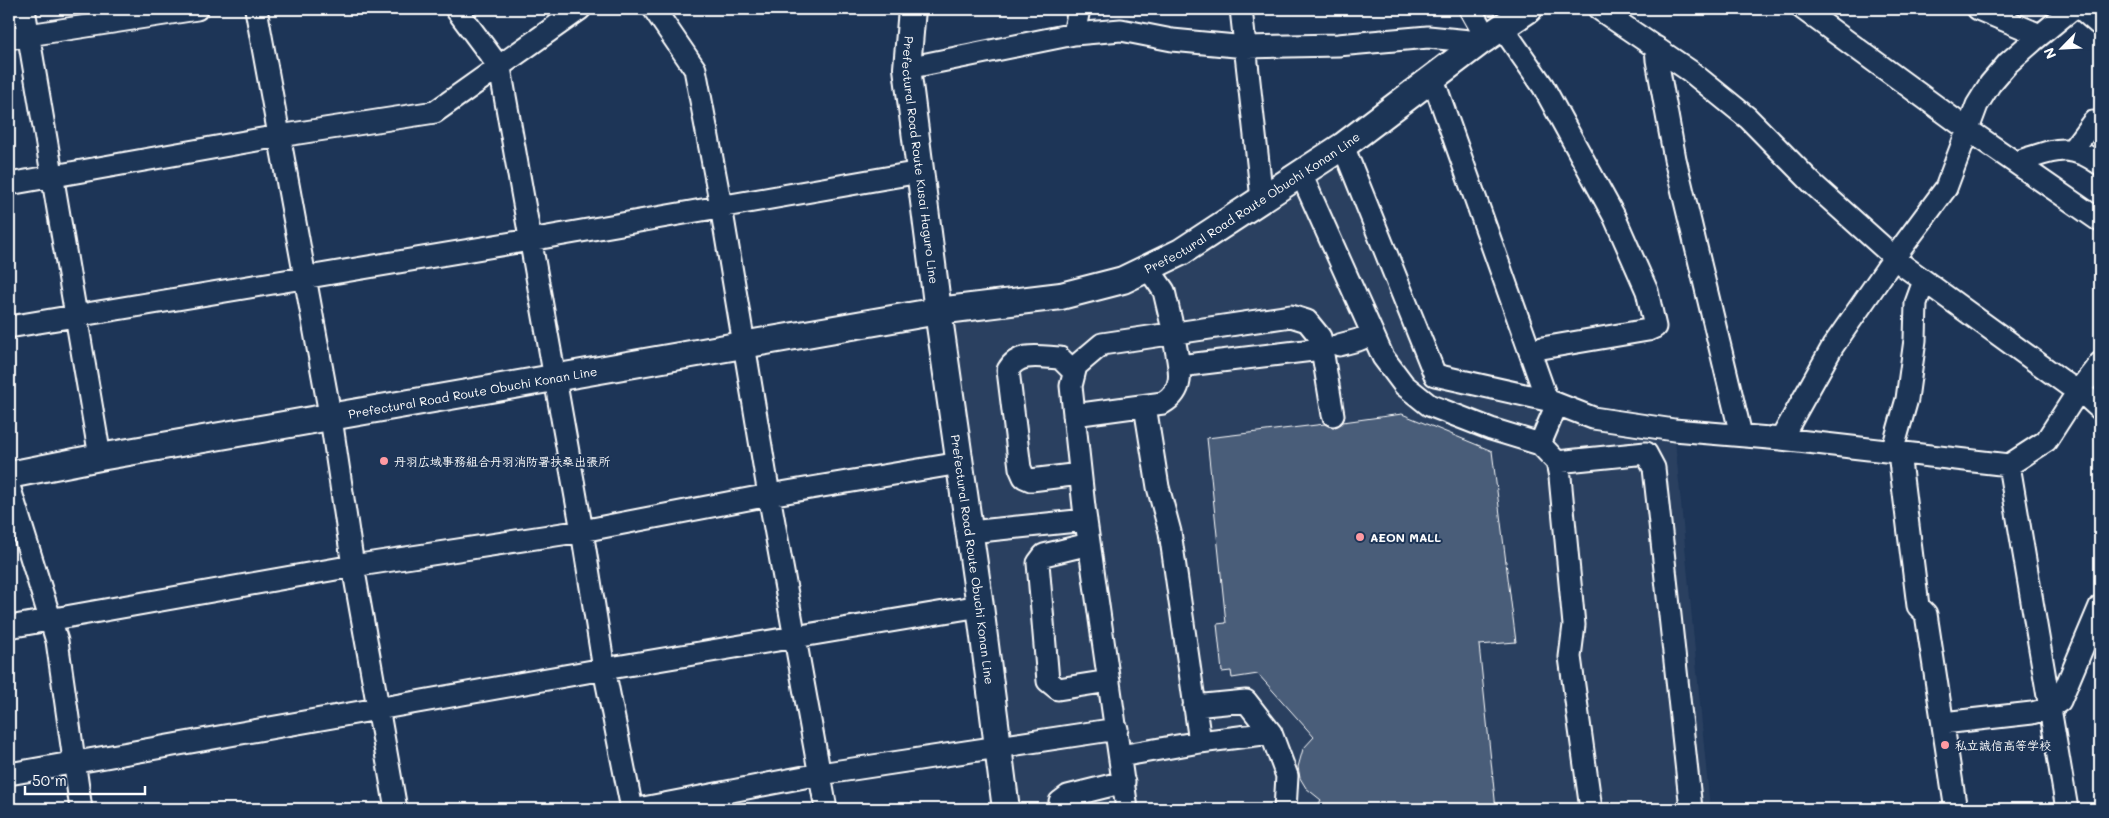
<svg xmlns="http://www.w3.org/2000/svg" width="2109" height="818" viewBox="0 0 2109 818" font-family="Mali,'Klee One',sans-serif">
	<rect width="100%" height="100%" fill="#1d3557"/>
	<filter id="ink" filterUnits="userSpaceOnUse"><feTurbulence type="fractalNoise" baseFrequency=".02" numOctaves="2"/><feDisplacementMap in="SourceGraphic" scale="10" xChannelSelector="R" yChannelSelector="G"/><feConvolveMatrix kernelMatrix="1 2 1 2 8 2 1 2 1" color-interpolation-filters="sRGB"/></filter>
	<g filter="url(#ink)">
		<path fill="#2a4161" d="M1343,146L1435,375L1674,430L1710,809H1003L938,311L1123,280Z"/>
		<path fill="#4a5d79" stroke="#fff" d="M1402,414L1492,451L1516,642L1479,645L1496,809H1316L1321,800L1306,788L1300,778L1298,767L1303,749L1314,737L1258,674L1232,678L1231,671L1222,672L1217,624L1226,623L1207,438L1325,424L1335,427L1343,422Z"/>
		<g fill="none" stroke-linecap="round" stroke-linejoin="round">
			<defs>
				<path id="minor" d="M24,9L100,457
					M256,9L332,425L353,566L396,809
					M456,9L500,68L582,531L604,669L632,809
					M654,9L695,69L721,206L769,495L826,809
					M1241,9L1262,199
					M1470,9L1487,39
					M1599,9L1690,71L1748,118L1814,185L1904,266L2068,385L2079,390L2100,409
					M1803,9L1967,129L2100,221
					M1978,9L2040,35
					M1502,27L1543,86L1614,216L1647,291L1655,327L1648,330L1542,348L1531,352
					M1074,34L1079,9
					M9,38L197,9
					M1656,47L1657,60L1675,159L1741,435
					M907,68L1074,34L1121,30L1172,40L1246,47L1338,45L1428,37L1480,42
					M1433,79L1547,400
					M1343,146L1435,375L1547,400L1593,418L1674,430L1781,439L2009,465L2046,441L2079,390L2100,363
					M2072,150L2093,122
					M2016,162C2052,152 2066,140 2100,164
					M1301,174L1383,357L1404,385L1429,405L1491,429L1540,444L1557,462L1560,477L1574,625L1570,657L1591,809
					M9,184L279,136L435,112L580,9
					M1148,268L1164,291L1171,321
					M9,327L530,240L920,172
					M1339,345L1358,340L1372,334
					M1179,366L1313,350
					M1074,372L1060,358C1040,357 1019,351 1008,370L1020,468L1024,477L1031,480L1080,474
					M1145,406L1158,487L1170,532L1200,742
					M1074,415L1163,403C1187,389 1179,367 1175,343
					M1781,439L1833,346L1894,258L1946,188L1977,105L1990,84L2008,63L2033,41L2072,9
					M1540,444L1557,404
					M1892,452L1907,399L1915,340L1916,303L1924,281
					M1899,453L1918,606L1926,614L1955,804
					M1557,462L1646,453L1654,468L1691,809
					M2009,465L2067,809
					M9,486L57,641L81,809
					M970,532L1086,520
					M1089,544L1044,555L1038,563L1048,681L1058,689L1109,681
					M9,627L353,566L582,531L769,495L960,463
					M1194,706L1246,701L1271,733L1287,776L1285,809
					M1943,723L2032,713L2050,708L2060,701L2100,606
					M1120,756L1200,742L1271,733
					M9,774L604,669L980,606
					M638,809L820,774L1117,729
					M1061,809L1060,802L1068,796L1124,782
					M1127,809L1084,507L1071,386L1076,366L1102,344L1291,316L1307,321L1320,337L1333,415"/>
				<g id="major">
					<path id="s1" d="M912,9L907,68L938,311L980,606L1006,809"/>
					<path d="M2085,9L2100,22"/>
					<path id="s2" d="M9,475L100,457L938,311L1061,296L1123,280L1181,252L1343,146L1480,42L1529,9"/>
				</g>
			</defs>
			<use href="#minor" stroke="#fff" stroke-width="25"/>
			<use href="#major" stroke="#fff" stroke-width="30"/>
			<use href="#minor" stroke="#1d3557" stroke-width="21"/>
			<use href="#major" stroke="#1d3557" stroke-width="26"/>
		</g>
	</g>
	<g fill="#ff9aa2" stroke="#1d3557" stroke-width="2">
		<circle cx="384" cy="461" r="5"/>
		<circle cx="1360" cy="537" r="5"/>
		<circle cx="1945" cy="745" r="5"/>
	</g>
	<g text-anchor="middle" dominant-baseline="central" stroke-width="4" stroke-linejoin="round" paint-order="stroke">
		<g font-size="12" fill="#fff" stroke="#1d3557">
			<text stroke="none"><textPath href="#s1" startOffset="152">Prefectural Road Route Kusai Haguro Line</textPath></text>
			<text stroke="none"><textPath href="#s2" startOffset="1282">Prefectural Road Route Obuchi Konan Line</textPath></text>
			<text stroke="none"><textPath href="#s2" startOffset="471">Prefectural Road Route Obuchi Konan Line</textPath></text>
			<text stroke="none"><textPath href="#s1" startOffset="555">Prefectural Road Route Obuchi Konan Line</textPath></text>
		</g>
		<g font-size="12" font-weight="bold" fill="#fff" stroke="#1d3557" text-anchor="start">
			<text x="394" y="461">丹羽広域事務組合丹羽消防署扶桑出張所</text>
			<text x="1370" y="537">AEON MALL</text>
			<text x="1955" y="745">私立誠信高等学校</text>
		</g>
	</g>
	<rect width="2109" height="818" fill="none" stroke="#1d3557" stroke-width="30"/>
	<rect x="15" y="15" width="2079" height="788" fill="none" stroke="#fff" stroke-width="2" filter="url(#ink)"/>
	<g transform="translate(2062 48) rotate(246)" stroke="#1d3557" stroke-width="4" paint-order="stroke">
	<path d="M0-4L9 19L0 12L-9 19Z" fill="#ffffff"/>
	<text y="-8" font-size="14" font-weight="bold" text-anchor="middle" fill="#ffffff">N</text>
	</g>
	<path d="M25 786v8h120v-8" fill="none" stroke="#ffffff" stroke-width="2.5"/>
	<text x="32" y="786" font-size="15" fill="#ffffff" stroke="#1d3557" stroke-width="4" paint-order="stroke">50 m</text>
</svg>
